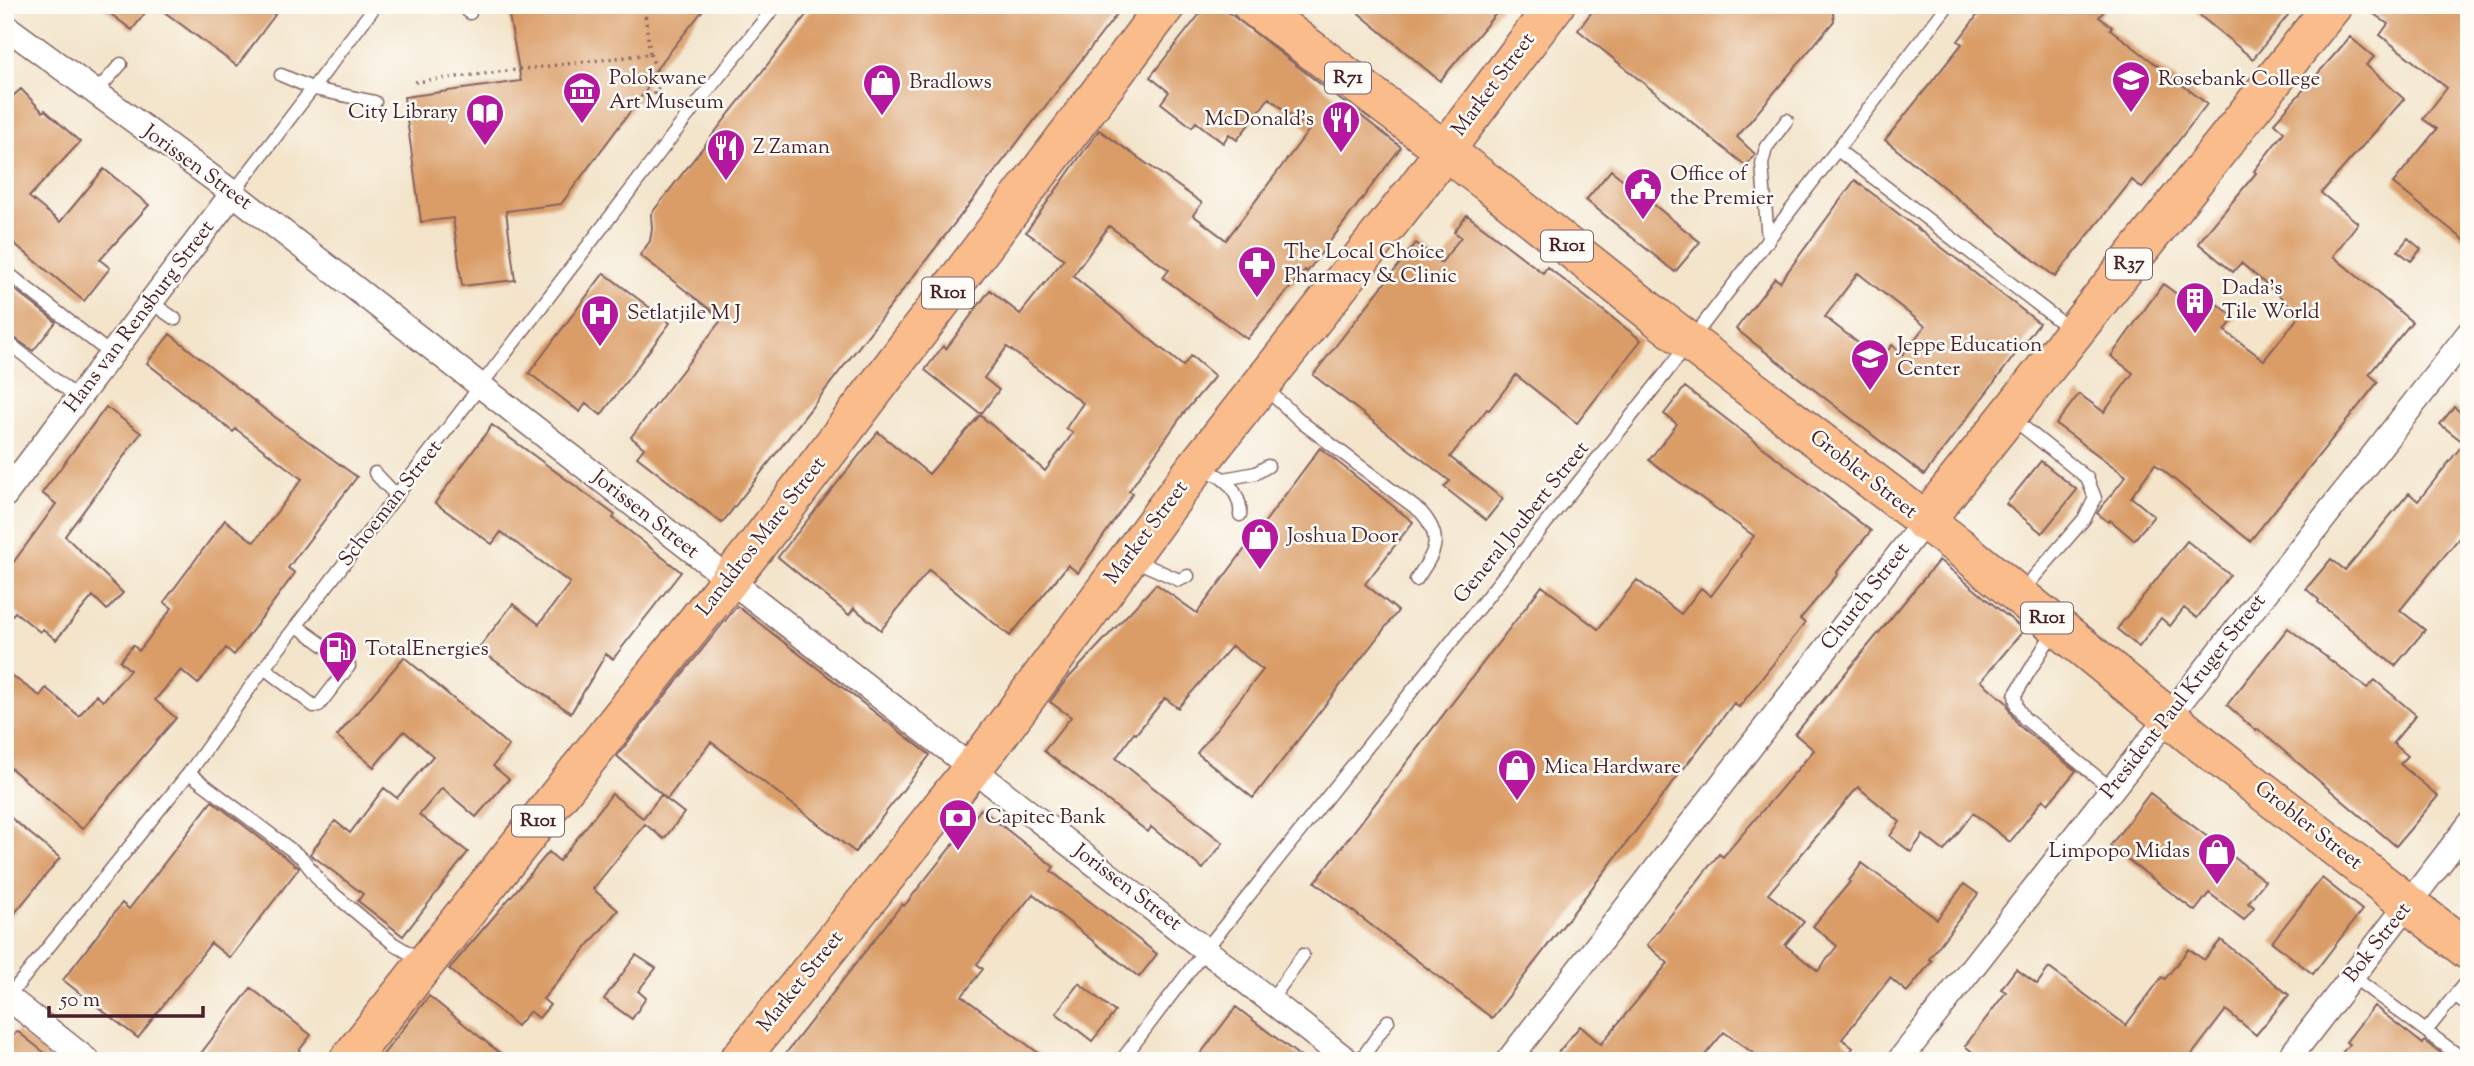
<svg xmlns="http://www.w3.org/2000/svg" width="2474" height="1066" viewBox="0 0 2474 1066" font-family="'Sorts Mill Goudy',serif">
	<rect width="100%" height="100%" fill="#fdfcf7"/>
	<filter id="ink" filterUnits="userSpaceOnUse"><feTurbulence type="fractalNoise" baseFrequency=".0143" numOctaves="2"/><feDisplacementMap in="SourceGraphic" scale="14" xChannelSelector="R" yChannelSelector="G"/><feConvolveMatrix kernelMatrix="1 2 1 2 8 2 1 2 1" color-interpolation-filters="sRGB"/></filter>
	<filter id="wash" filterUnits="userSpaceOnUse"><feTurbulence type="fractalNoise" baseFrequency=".00686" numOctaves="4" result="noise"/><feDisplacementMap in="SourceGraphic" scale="28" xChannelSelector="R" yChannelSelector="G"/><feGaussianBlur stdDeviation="1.57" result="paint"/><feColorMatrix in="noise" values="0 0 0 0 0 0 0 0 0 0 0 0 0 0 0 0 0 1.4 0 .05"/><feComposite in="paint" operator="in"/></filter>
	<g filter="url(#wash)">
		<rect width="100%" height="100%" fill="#f3e4ca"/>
		<g id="blocks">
			<path fill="#da9d68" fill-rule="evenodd" d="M99,5H151L132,30Z
				M155,5H263L275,15L237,66Z
				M540,5H707L646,82L647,89L561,204L506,211L515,280L462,286L453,218L421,222L404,97L521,81L508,10Z
				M814,5H1124L722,523L637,457L644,448L631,437L722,319L640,255L650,241L652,229L651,214Z
				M1207,5H1219L1401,147L1307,272L1305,270L1247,339L1163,278L1169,270L1109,226L1073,276L1183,366L1191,356L1215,376L1183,414L1129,491L1133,493L1078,573L1068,565L1010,636L929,570L881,630L854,608L849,615L778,557L878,432L929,474L980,415L1045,471L1073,433L1066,428L1083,403L1007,347L984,378L999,390L981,414L925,370L943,346L946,349L990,290L1020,314L1064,259L1026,232L1099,130L1202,203L1193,215L1226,240L1309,130L1269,98L1237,140L1229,134L1223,143L1196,122L1192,127L1161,103L1169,92L1150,77Z
				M1349,5H1503L1440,81Z
				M1597,5H1832L1834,21L1737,137L1755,154L1746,166L1578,30Z
				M1985,5H2109L2099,17L2112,27L2110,29L2207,104L2142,188L2132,180L2055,277L1885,140L1962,44L1958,41Z
				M2187,5H2296L2253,59Z
				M2361,5H2469V244L2393,183L2437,129L2423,119L2447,88L2380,35L2388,24Z
				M2350,37L2374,57L2366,65L2404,99L2321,193L2358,223L2333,256L2412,322L2369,374L2378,382L2250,541L2155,464L2131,497L2154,516L2134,540L2110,520L2108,522L2097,513L2126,476L2056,424L2079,394L2104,412L2133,373L2111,356L2163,284L2189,303L2199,291L2235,317L2225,331L2264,360L2301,314L2241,263L2233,272L2198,243L2256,173L2254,171L2284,132L2274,123Z
				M21,89L43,112L45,110L80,142L29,197L60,222L104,169L149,205L100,260L110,268L84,301L5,236V103Z
				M1611,170L1700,242L1675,272L1586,200Z
				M1855,180L2039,323L1924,475L1736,329L1775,278L1780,282ZM1858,273L1925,326L1903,354L1892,345L1880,360L1825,317Z
				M1467,215L1543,273L1547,267L1641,340L1577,423L1516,375L1489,410L1487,409L1450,457L1503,499L1486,520L1444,487L1450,481L1313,375L1416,243L1441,263L1461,237L1454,232Z
				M2408,238L2421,249L2411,261L2398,251Z
				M604,273L670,323L601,415L586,403L580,412L529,373Z
				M5,282L56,322L33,351L5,331Z
				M170,334L264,409L357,477L288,568L295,573L234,655L226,648L198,684L181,670L155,700L176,718L82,829L5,763V671L40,696L46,688L79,716L96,695L103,701L130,670L120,661L133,645L139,651L172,608L164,602L225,520L254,542L302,479L236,429L233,432L147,363Z
				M1685,387L1871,531L1836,573L1838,574L1800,619L1805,623L1788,645L1739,707L1734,703L1492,1018L1315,882L1542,586L1598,629L1637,580L1681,614L1701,588L1711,596L1741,556L1740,555L1754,536L1649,460L1677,424L1664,414Z
				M106,407L141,433L65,536L123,593L107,610L93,596L56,640L43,629L40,632L15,612L5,624V574L56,504L42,493Z
				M2454,407L2469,419V526L2400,610L2425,630L2395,666L2318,602L2319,600L2306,589L2331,559L2345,570L2409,493L2418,501L2464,443L2440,424Z
				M492,425L615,515L613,518L681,572L613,659L606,654L571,713L478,649L513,604L539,624L570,583L501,532L492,544L435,503Z
				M1320,448L1413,522L1365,584L1398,611L1253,798L1197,753L1263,670L1232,646L1178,708L1165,698L1136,734L1134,733L1116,758L1223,843L1203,869L1151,827L1148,832L1044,751L1071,717L1050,702L1063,684L1156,584L1197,613Z
				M2041,461L2077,490L2042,533L2006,504Z
				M2187,541L2230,575L2197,618L2184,608L2170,626L2161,618L2139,647L2117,629Z
				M1939,560L2024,630L1981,681L2007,703L2010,712L2018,725L2076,771L2048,804L2043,799L2010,842L1973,813L1944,851L1923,835L1911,852L1890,836L1900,822L1858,787L1768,894L1804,922L1785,945L1818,971L1837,946L1813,926L1850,882L1849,881L1862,863L1937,919L1964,884L1978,894L1929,959L1932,961L1907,992L1890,978L1842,1039L1853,1048L1843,1061H1764L1724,1032L1700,1061H1551L1580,1026L1601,1044L1668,963L1647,945L1719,854L1723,857L1814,750L1795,734Z
				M737,606L930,755L855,852L711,742L667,799L617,756Z
				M2288,628L2367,688L2375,680L2416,715L2393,743L2408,756L2400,764L2438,796L2396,846L2258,729L2256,731L2227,705Z
				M404,657L509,746L493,766L509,779L476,817L442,788L419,815L468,852L403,936L358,901L363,894L310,854L335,821L350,833L384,788L397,798L433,756L404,731L374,767L337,736Z
				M2150,793L2265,881L2248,903L2254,907L2244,920L2209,893L2195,911L2110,846Z
				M612,794L643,818L661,795L684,813L664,839L645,824L593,889L618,910L543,999L550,1005L539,1018L530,1011L517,1026L449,969L549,852L559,861Z
				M212,801L299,868L230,958L211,943L138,1038L63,980L122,903L129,909Z
				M981,809L1054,867L1051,871L1157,954L1139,977L1033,894L977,964L983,969L962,996L1049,1061H780L902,904L904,906Z
				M5,813L60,858L5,925Z
				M2322,878L2362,910L2313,974L2272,942Z
				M2221,940L2289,995L2256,1035L2226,1010L2187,1061H1984L1965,1046L2006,992L2001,989L2016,969L2037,984L2049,968L2126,1025L2162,977L2165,979L2189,949L2204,960Z
				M636,955L656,968L638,991L646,998L632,1019L604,999Z
				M1079,983L1115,1012L1092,1041L1056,1013Z
				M251,988L311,1035L291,1061H195Z
				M429,996L510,1061H378Z
				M2374,1006L2423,1044L2425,1041L2451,1061H2336L2349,1044L2346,1042Z
				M1236,1007L1306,1061H1195Z
				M17,1031L55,1061H5V1046Z"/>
		</g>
	</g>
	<g filter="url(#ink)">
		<use href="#blocks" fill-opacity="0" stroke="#856463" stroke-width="2"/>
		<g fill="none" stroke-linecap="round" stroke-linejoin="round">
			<defs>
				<path id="lane" d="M461,5L470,13
					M281,75L314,89L375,102
					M95,93L121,64
					M1839,151L2071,330
					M233,193L376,5
					M1768,241L1762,164L1766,148L1787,120
					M5,271L112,355
					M152,303L175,319
					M5,340L79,399
					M1263,386L1304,424L1421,512C1445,539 1434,553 1416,580
					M2012,418L2087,478L2095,498L2085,518L2021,592
					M1201,469C1208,472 1217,474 1223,479C1233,486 1242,503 1240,515
					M375,473L397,496
					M1224,479L1256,473L1268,466
					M1132,559L1179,580L1188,576
					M2055,629L2015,695L2017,707L2024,718L2113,790
					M264,668L314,706L319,705L349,666L348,663L297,626
					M189,773L302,858L323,885L394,944L422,961
					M2352,976L2466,1061
					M2456,996L2469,1006
					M8,997L189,773L264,668L686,118L776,5
					M1271,1000L1303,955
					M2426,1031L2469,978
					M1121,1061L1206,949L1665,374L1948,5
					M1360,1061L1388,1021"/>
				<path id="street" d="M5,26L233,193L1348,1061
					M5,495L233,193
					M5,995L88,1061
					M1508,1061L1924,522
					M1899,1061C2091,819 2279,575 2469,333
					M2287,1061L2469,825"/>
				<path id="primary" d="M1252,5L1492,186L1658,318L1957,545L2193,737L2469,951
					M1924,522L2333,5
					M348,1061L757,545L1166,5
					M738,1061L991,745L1196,467L1412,194L1555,5"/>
			</defs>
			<use href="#lane" stroke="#856463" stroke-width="15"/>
			<use href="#street" stroke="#856463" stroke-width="27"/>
			<use href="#primary" stroke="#856463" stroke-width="41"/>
			<path stroke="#856463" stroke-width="3.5" stroke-dasharray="2 5" stroke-linecap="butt" d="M650,54L654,64
				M656,69L662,84L654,93L673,108
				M415,82L650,54L644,5"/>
			<use href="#lane" stroke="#fff" stroke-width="12"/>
			<use href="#street" stroke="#fff" stroke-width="24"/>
			<use href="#primary" stroke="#f9bc8a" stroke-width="38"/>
		</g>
	</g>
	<defs>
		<symbol id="university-pin" viewBox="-11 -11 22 30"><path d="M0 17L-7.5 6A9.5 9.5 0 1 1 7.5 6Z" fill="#b5179e" stroke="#fdfcf7"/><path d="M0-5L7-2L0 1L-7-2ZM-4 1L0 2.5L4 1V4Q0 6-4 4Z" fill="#fff"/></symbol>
		<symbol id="shop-pin" viewBox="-11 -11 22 30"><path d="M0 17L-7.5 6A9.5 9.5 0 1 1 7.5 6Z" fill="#b5179e" stroke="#fdfcf7"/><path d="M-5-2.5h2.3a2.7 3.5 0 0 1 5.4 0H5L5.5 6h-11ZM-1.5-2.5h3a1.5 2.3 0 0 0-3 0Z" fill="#fff"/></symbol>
		<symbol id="museum-pin" viewBox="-11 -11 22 30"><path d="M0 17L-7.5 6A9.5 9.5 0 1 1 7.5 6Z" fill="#b5179e" stroke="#fdfcf7"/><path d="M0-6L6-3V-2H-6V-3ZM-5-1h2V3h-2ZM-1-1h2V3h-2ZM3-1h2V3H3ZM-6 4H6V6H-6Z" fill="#fff"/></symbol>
		<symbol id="library-pin" viewBox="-11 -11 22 30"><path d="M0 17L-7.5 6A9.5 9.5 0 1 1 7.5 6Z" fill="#b5179e" stroke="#fdfcf7"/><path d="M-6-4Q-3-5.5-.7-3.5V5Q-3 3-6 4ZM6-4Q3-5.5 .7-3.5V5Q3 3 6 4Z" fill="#fff"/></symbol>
		<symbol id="restaurant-pin" viewBox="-11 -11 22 30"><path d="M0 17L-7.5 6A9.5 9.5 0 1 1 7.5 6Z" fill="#b5179e" stroke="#fdfcf7"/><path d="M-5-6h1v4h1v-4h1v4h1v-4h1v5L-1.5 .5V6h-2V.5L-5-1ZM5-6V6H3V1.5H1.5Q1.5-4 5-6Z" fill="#fff"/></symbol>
		<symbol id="civic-pin" viewBox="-11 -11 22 30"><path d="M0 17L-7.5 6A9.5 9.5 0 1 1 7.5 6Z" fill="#b5179e" stroke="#fdfcf7"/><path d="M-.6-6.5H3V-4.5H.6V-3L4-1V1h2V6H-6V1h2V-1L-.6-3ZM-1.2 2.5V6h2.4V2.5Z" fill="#fff"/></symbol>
		<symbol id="pharmacy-pin" viewBox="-11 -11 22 30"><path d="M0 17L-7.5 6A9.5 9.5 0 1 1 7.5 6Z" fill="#b5179e" stroke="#fdfcf7"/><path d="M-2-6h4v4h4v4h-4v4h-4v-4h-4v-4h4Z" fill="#fff"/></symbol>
		<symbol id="building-pin" viewBox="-11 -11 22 30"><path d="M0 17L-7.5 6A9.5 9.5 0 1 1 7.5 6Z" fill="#b5179e" stroke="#fdfcf7"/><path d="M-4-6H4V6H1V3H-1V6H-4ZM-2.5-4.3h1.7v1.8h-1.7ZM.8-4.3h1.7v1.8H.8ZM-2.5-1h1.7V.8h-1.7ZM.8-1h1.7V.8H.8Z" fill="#fff"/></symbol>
		<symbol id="hospital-pin" viewBox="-11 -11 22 30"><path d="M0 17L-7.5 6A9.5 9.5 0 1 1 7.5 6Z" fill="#b5179e" stroke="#fdfcf7"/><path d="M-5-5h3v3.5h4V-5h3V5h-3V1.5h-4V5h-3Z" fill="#fff"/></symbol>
		<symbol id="fuel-pin" viewBox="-11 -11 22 30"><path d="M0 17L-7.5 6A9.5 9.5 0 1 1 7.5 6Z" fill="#b5179e" stroke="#fdfcf7"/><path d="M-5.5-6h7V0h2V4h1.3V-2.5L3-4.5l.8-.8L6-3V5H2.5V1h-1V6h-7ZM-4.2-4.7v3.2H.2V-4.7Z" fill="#fff"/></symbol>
		<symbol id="bank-pin" viewBox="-11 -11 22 30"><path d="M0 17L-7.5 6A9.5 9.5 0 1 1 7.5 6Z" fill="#b5179e" stroke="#fdfcf7"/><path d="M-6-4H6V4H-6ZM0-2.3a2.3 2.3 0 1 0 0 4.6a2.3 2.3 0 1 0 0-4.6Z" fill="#fff"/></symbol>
	</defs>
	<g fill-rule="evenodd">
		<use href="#university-pin" x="2109" y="58" width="44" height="60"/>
		<use href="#shop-pin" x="860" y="61" width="44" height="60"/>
		<use href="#museum-pin" x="560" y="69" width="44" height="60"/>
		<use href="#library-pin" x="463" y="91" width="44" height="60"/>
		<use href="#restaurant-pin" x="1319" y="98" width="44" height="60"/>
		<use href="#restaurant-pin" x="704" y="126" width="44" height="60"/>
		<use href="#civic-pin" x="1621" y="165" width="44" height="60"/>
		<use href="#pharmacy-pin" x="1235" y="243" width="44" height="60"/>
		<use href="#building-pin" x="2173" y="279" width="44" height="60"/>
		<use href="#hospital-pin" x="578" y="292" width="44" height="60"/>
		<use href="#university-pin" x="1848" y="336" width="44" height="60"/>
		<use href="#shop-pin" x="1238" y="515" width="44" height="60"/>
		<use href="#fuel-pin" x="316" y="628" width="44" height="60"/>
		<use href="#shop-pin" x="1495" y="746" width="44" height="60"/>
		<use href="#bank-pin" x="936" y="796" width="44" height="60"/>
		<use href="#shop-pin" x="2195" y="830" width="44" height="60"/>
	</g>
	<g text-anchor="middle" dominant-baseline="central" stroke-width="5" stroke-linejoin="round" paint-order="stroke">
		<g fill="#fdfcf7" stroke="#806168" stroke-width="2">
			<rect x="1325" y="62.5" width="46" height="31" rx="5"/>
			<rect x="1541" y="230.5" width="52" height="31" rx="5"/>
			<rect x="2106" y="248.5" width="46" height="31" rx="5"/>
			<rect x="922" y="277.5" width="52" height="31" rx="5"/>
			<rect x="2021" y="602.5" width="52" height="31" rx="5"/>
			<rect x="512" y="805.5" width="52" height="31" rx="5"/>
		</g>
		<g font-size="19" font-weight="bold" fill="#4a1f2b">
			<text x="1348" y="78">R71</text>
			<text x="1567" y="246">R101</text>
			<text x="2129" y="264">R37</text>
			<text x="948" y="293">R101</text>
			<text x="2047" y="618">R101</text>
			<text x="538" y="821">R101</text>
		</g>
		<g font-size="21" fill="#4a1f2b" stroke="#fdfcf7" text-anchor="start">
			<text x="609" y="79">Polokwane<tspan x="609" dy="24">Art Museum</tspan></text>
			<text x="2158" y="80">Rosebank College</text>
			<text x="909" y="83">Bradlows</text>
			<text x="458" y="113" text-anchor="end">City Library</text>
			<text x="1314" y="120" text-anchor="end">McDonald's</text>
			<text x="753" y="148">Z Zaman</text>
			<text x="1670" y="175">Office of<tspan x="1670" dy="24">the Premier</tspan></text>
			<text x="1284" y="253">The Local Choice<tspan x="1284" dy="24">Pharmacy &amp; Clinic</tspan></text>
			<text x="2222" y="289">Dada's<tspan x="2222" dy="24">Tile World</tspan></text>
			<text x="627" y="314">Setlatjile M J</text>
			<text x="1897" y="346">Jeppe Education<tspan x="1897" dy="24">Center</tspan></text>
			<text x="1287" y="537">Joshua Door</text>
			<text x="365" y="650">TotalEnergies</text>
			<text x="1544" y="768">Mica Hardware</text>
			<text x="985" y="818">Capitec Bank</text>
			<text x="2190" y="852" text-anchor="end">Limpopo Midas</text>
		</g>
		<g font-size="21" fill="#4a1f2b" stroke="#fdfcf7">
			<text transform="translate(1494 85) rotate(-53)">Market Street</text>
			<text transform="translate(197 168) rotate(36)">Jorissen Street</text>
			<text transform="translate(140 317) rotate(-53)">Hans van Rensburg Street</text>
			<text transform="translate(1863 475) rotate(38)">Grobler Street</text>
			<text transform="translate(391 504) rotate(-52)">Schoeman Street</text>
			<text transform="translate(645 515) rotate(38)">Jorissen Street</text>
			<text transform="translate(1522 523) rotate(-51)">General Joubert Street</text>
			<text transform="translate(1147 533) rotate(-53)">Market Street</text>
			<text transform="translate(762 537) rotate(-52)">Landdros Mare Street</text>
			<text transform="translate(1866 597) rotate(-52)">Church Street</text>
			<text transform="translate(2184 697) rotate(-52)">President Paul Kruger Street</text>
			<text transform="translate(2308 826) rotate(38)">Grobler Street</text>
			<text transform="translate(1127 888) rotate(37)">Jorissen Street</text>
			<text transform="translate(2378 943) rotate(-52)">Bok Street</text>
			<text transform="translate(801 982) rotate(-51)">Market Street</text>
		</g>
	</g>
	<rect width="2474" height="1066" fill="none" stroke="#fdfcf7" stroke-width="28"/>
	<path d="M49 1006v10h154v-10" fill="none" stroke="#4a1f2b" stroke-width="3.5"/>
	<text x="60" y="1006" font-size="21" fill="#4a1f2b" stroke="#fdfcf7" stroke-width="5" paint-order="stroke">50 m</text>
</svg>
